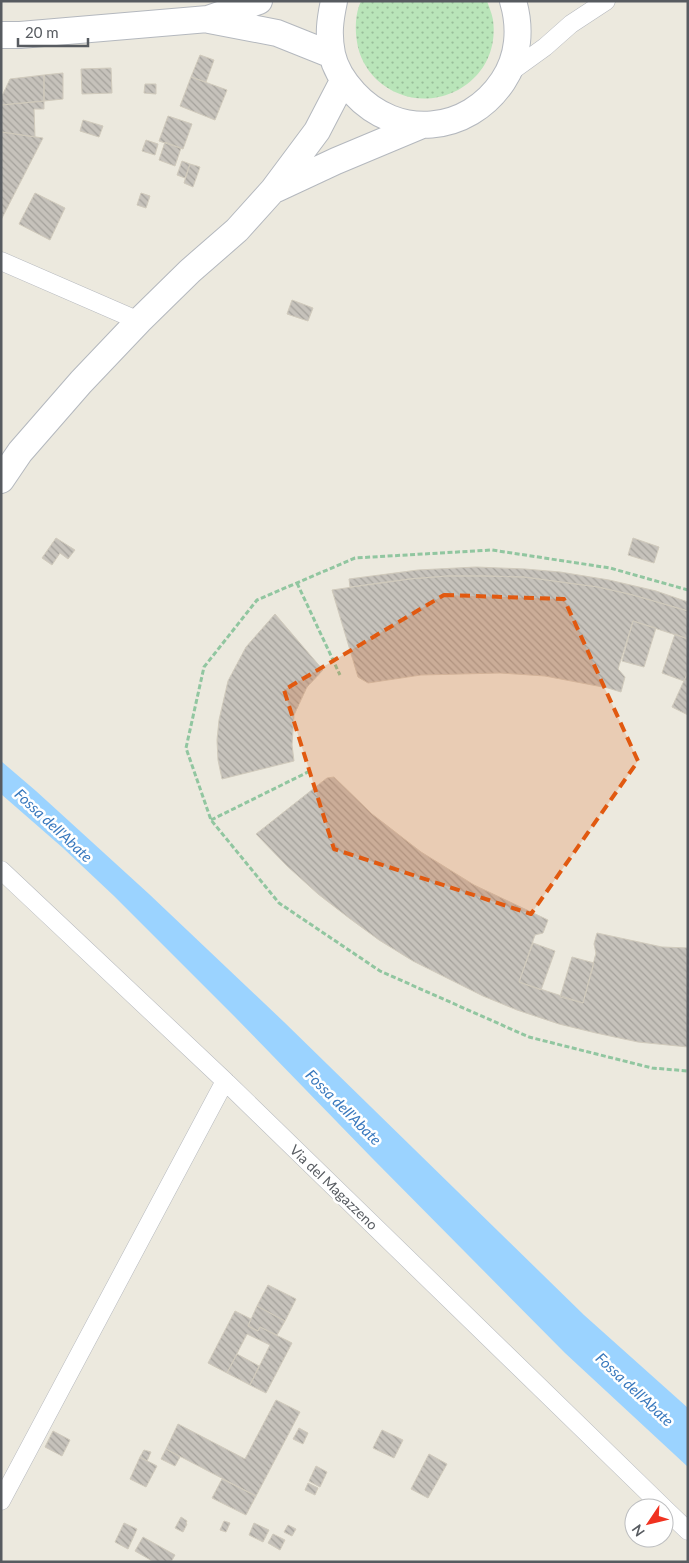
<svg xmlns="http://www.w3.org/2000/svg" width="689" height="1563" viewBox="0 0 689 1563" font-family="Lato,sans-serif">
	<defs>
		<pattern id="grass-dots" width="8" height="8" patternUnits="userSpaceOnUse" patternTransform="scale(1.25)"><rect width="8" height="8" fill="#b9e5b9"/><path d="M2 2h.1M6 6h.1" fill="none" stroke="#99bd9a" stroke-width="1.8" stroke-linecap="round"/></pattern>
		<pattern id="building-back-hatch" width="6" height="6" patternUnits="userSpaceOnUse" patternTransform="scale(1.25)"><rect width="6" height="6" fill="#c6c2bb"/><path d="M-1 5l2 2M0 0l6 6M5-1l2 2" fill="none" stroke="#a4a19b"/></pattern>
	</defs>
	<rect width="100%" height="100%" fill="#ece9de"/>
	<path fill="url(#grass-dots)" d="M361,1H487C489,7 492,14 493,20C502,86 424,124 376,79C366,69 359,56 357,42C355,29 355,14 361,1Z"/>
	<path fill="#9bd3ff" d="M1,761L36,791L149,894L284,1022L584,1315L688,1408V1467L565,1353L371,1157L235,1017L114,896L63,848L1,794Z"/>
	<path fill="url(#building-back-hatch)" stroke="#d0cabc" d="M200,55L214,60L206,82L191,77Z
		M111,68L112,93L82,94L81,69Z
		M63,73V99L44,101V75Z
		M44,75V101L1,105V98L10,79Z
		M191,77L227,90L215,120L180,106Z
		M145,84H156V94L144,93Z
		M44,101V109H34L35,137L1,132V105Z
		M168,116L192,124L183,149L159,141Z
		M83,120L103,126L99,137L80,131Z
		M1,132L43,138L1,220Z
		M146,140L158,144L155,155L142,151Z
		M165,142L181,148L175,166L159,160Z
		M182,161L190,164L185,178L177,175Z
		M190,164L200,167L193,187L184,183Z
		M35,193L65,208L50,240L19,224Z
		M141,193L150,196L146,208L137,205Z
		M292,300L313,308L308,321L287,314Z
		M56,538L75,550L68,559L60,553L52,565L42,558Z
		M633,538L659,547L654,563L628,555Z
		M476,567L525,569L560,572L609,580L656,591L688,602V611L633,595L598,587L524,577L485,576H447L409,579L350,587L349,579L418,570Z
		M447,576H485L524,577L598,587L633,595L688,611V639L633,621L618,669L625,677L621,692L608,688L545,676L500,673L421,675L368,683L358,677L332,590L409,579Z
		M275,614L323,670L307,687L294,715L292,745L294,761L222,779L218,760L217,740L219,720L228,681L246,647Z
		M633,621L656,628L644,667L622,661Z
		M675,634L688,639V672L684,681L662,673Z
		M688,672V715L672,707Z
		M334,777L372,814L421,852L474,885L548,920L543,933L535,935L519,982L583,1003L596,953L594,944L597,933L662,947L688,948V1047L638,1042L596,1033L559,1024L517,1010L483,996L413,961L379,940L349,918L318,894L287,866L256,834L327,778Z
		M533,943L555,951L541,990L519,982Z
		M572,957L594,963L583,1003L560,997Z
		M268,1285L296,1299L285,1321L257,1306Z
		M257,1306L285,1321L277,1335L260,1327L258,1331L248,1326Z
		M235,1311L251,1319L248,1326L258,1331L260,1327L292,1343L266,1393L250,1385L270,1345L247,1334L227,1373L208,1363Z
		M237,1354L259,1366L250,1385L227,1373Z
		M276,1400L300,1412L256,1496L166,1449L178,1424L245,1459Z
		M299,1428L308,1433L303,1444L293,1439Z
		M382,1430L403,1440L394,1458L373,1448Z
		M53,1431L70,1440L62,1456L45,1447Z
		M166,1449L180,1457L175,1466L161,1459Z
		M144,1450L151,1452L147,1461L140,1457Z
		M429,1454L447,1464L428,1498L411,1489Z
		M140,1457L157,1466L146,1487L130,1479Z
		M316,1466L327,1472L320,1487L309,1481Z
		M222,1479L256,1496L246,1515L212,1498Z
		M308,1483L318,1488L315,1495L305,1490Z
		M181,1517L187,1521L186,1523L187,1524L183,1532L175,1528Z
		M224,1521L230,1523L226,1532L220,1530Z
		M124,1523L137,1529L128,1549L115,1542Z
		M254,1523L269,1530L263,1542L249,1535Z
		M288,1525L296,1529L292,1536L284,1532Z
		M273,1534L285,1540L280,1550L268,1543Z
		M143,1537L175,1555L171,1562H154L135,1551Z"/>
	<g fill="none" stroke-linecap="round" stroke-linejoin="round">
		<defs>
			<path id="street" d="M509,73L545,47L571,24L606,1
				M1,261L139,321
				M1,870L225,1081L664,1508
				M1,1501L225,1081
				M664,1508L688,1531"/>
			<path id="secondary" d="M334,1C330,20 328,34 332,54C335,68 344,82 354,93C397,140 468,134 503,81C519,57 521,28 513,1
				M209,20L277,33L332,55
				M1,35H20L208,19L259,1
				M276,189L336,161L422,125
				M1,480L20,452L81,382L139,321L190,271L237,230L273,190L317,131L343,81"/>
		</defs>
		<use href="#street" stroke="#b6b9be" stroke-width="19"/>
		<use href="#secondary" stroke="#b4b8be" stroke-width="28"/>
		<path stroke="#91c6a0" stroke-width="3" stroke-dasharray="5 2.5" stroke-linecap="butt" d="M297,583L340,675
			M688,590L610,568L492,550L355,558L257,600L204,667L186,748L211,820L279,903L380,971L529,1037L652,1068L688,1071
			M211,820L310,771"/>
		<use href="#street" stroke="#fff" stroke-width="18"/>
		<use href="#secondary" stroke="#fff" stroke-width="26"/>
	</g>
	<path fill="#e15910" fill-opacity="0.2" stroke="#e15910" stroke-width="4" stroke-dasharray="10 6" stroke-linejoin="round" d="M444,595L564,599L638,761L531,914L334,849L284,690Z"/>
	<g text-anchor="middle" dominant-baseline="central" stroke-width="5" stroke-linejoin="round" paint-order="stroke">
		<g font-size="14" fill="#575b60" stroke="#fff">
			<text transform="translate(334 1187) rotate(44)">Via del Magazzeno</text>
		</g>
		<g font-size="15" font-style="italic" fill="#3878bd" stroke="#fff">
			<text transform="translate(54 825) rotate(43)">Fossa dell'Abate</text>
			<text transform="translate(344 1107) rotate(45)">Fossa dell'Abate</text>
			<text transform="translate(635 1389) rotate(43)">Fossa dell'Abate</text>
		</g>
	</g>
	<rect width="689" height="1563" fill="none" stroke="#575b60" stroke-width="5"/>
	<g transform="translate(649 1523) rotate(235)"><circle r="24" fill="#ffffff" stroke="#bcbdbf"/>
	<path d="M0-4L9 19L0 12L-9 19Z" fill="#f03220"/>
	<text y="-8" font-size="14" font-weight="bold" text-anchor="middle" fill="#575b60">N</text>
	</g>
	<path d="M18 38v8h70v-8" fill="none" stroke="#575b60" stroke-width="2.5"/>
	<text x="25" y="38" font-size="15" fill="#575b60" stroke="#ffffff" stroke-width="4" paint-order="stroke">20 m</text>
</svg>
